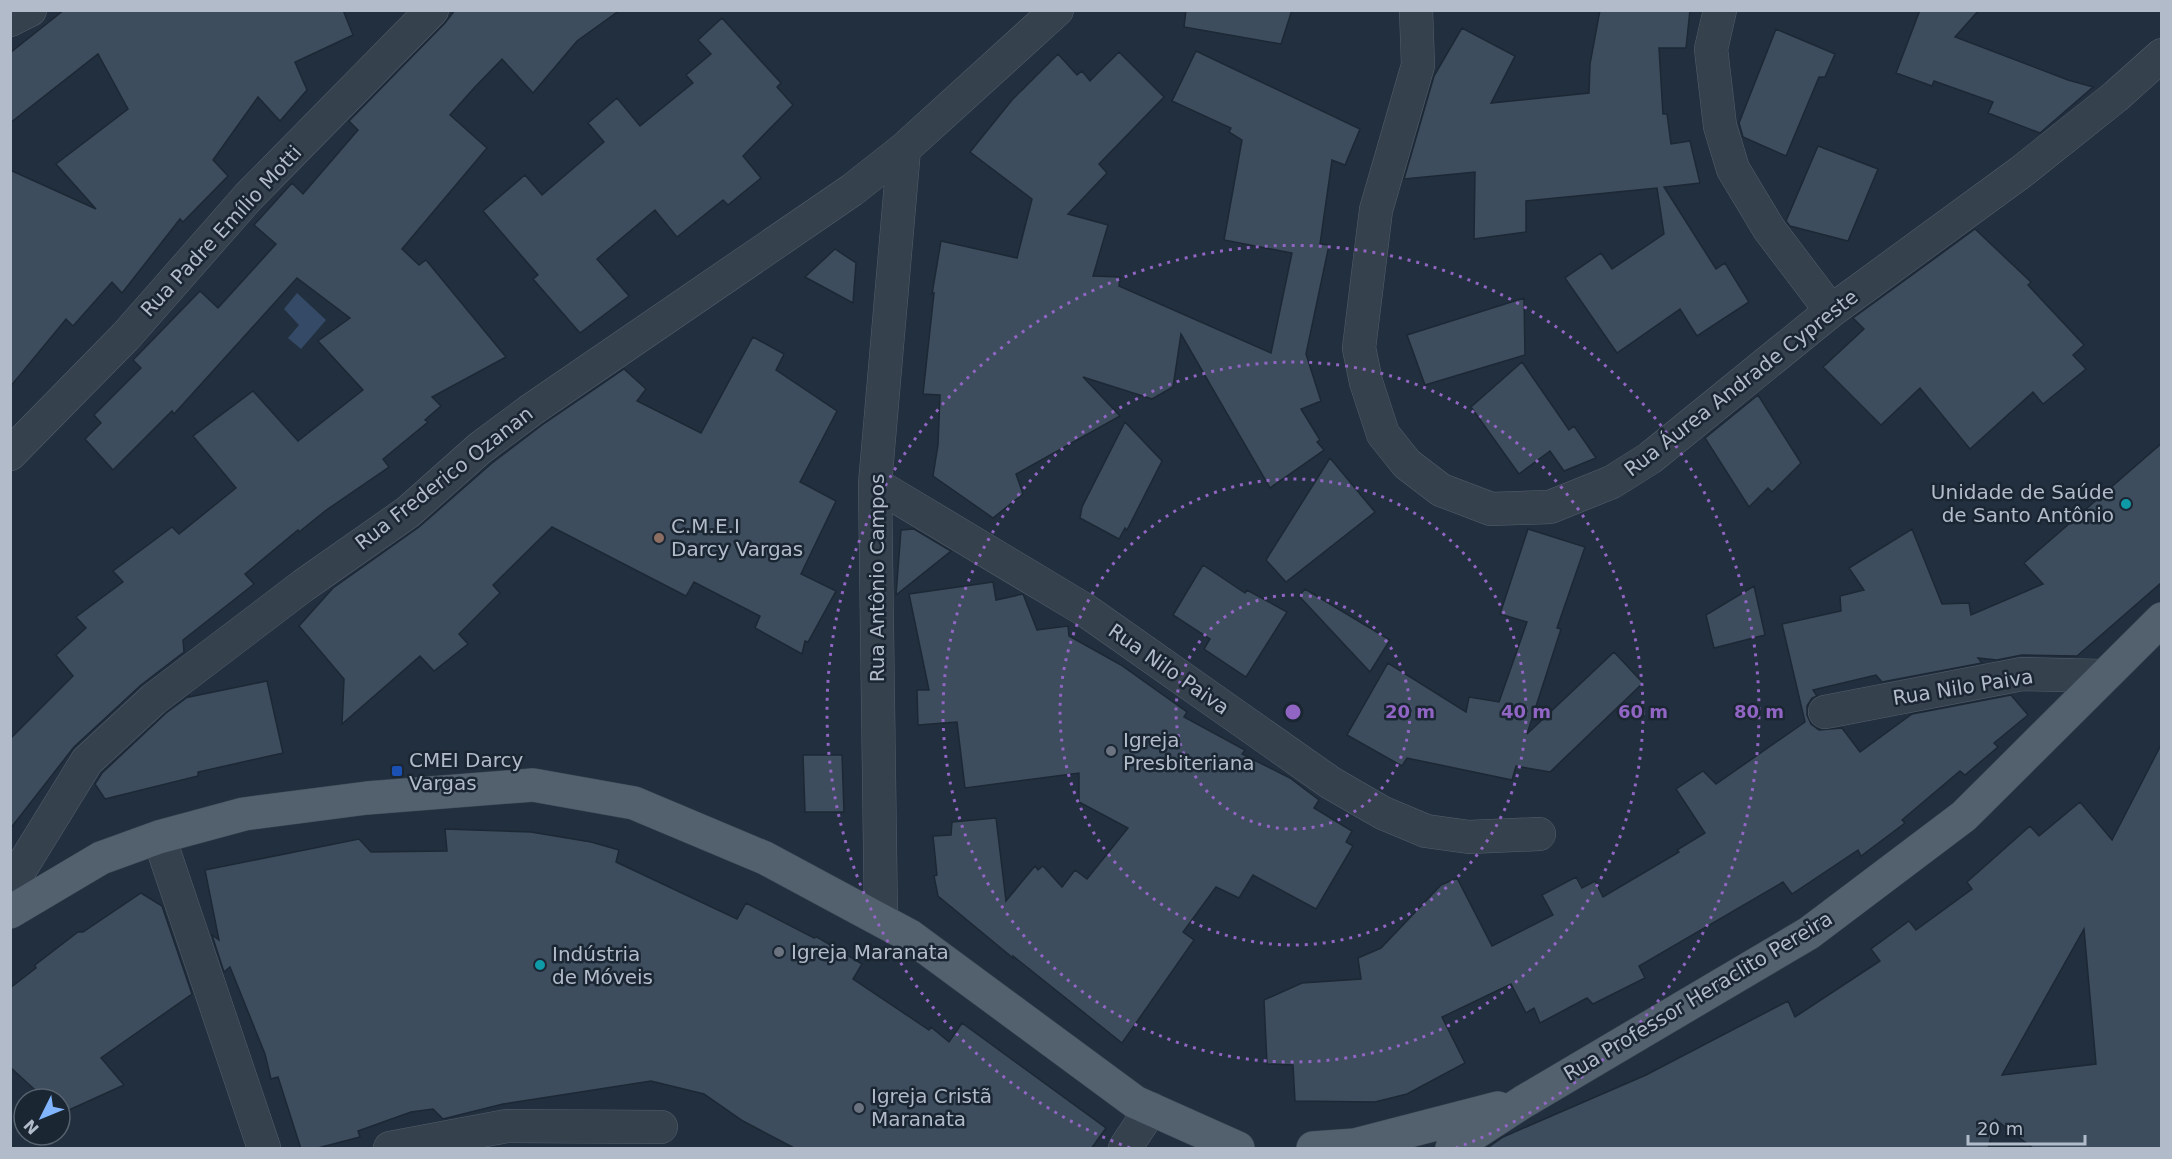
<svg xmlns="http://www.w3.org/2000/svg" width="2172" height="1159" viewBox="0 0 2172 1159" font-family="'DejaVu Sans',sans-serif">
	<rect width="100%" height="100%" fill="#222f3e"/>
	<path fill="#344a67" d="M297,293L326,320L301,349L288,338L299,325L284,309Z"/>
	<path fill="#3d4d5e" stroke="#1d2835" stroke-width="1.5" fill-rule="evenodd" d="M64,10H343L353,35L295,62L307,90L280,121L258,97L213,160L228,176L183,222L180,219L122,293L112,282L73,326L66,319L10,387V170L96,209L56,164L128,109L98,54L10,123V53Z
		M455,10H620L577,41L533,93L502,59L474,88L450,115L487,148L402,249L419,265L426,260L506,357L432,397L441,406L425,420L428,422L383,459L389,467L325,511L299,532L298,530L245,574L254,584L183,640L184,652L141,685L74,747L10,829V739L73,676L56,655L86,628L76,617L123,582L113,571L172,527L179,534L236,488L193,436L253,391L298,441L363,390L318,341L350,318L297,278L174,414L172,411L113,470L85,439L101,423L94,415L141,368L133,360L200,291L218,308L276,244L254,225L292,183L303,194L358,130L349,121L445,23Z
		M1186,10H1292L1281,44L1184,27Z
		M1600,10H1690L1686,48H1659L1663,114H1667L1671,144L1690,141L1700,183L1664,187L1716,269L1725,263L1749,302L1697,336L1680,309L1617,353L1565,278L1601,253L1612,269L1664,234L1657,188L1526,201V232L1474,239L1475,172L1404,179L1434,76L1462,28L1515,56L1491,103L1589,93L1590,64Z
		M1920,10H1979L1955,37L2068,80L2093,87L2040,133L1988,113L1993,102L1934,81L1932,86L1896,73Z
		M722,18L781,83L777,87L793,105L743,156L761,178L728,205L723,200L677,237L655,210L597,259L629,296L580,333L533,279L538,275L483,211L525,175L542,195L604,142L588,123L617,98L640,126L693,83L686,75L711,54L698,40Z
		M1776,29L1835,54L1825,77H1819L1786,156L1743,137L1739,123Z
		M1196,51L1360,129L1345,165L1332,160L1320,244L1329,245L1306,354L1321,401L1301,409L1320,440L1317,442L1324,450L1270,488L1181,334L1173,387L1152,399L1083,377L1120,416L1016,474L1023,494L993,518L933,476L938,445L940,395L923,394L934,293L932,294L941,241L1017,258L1032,199L970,152L1012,100L1058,54L1077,75L1082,71L1090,81L1119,52L1164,97L1099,164L1107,173L1068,214L1108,225L1093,276L1120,277L1119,286L1271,353L1292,253L1224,240L1242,140L1229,132L1231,128L1172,101Z
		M1818,146L1878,169L1848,241L1790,226L1786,221Z
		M1975,229L2031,282L2028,285L2084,345L2073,355L2086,369L2043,404L2033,392L1970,449L1920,388L1881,425L1823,367L1864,329L1853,318Z
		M835,249L856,263L853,303L805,277Z
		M1524,298L1525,355L1425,385L1407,335Z
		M753,337L784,354L776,370L837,411L800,482L836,501L801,574L836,591L808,642L805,641L802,654L755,628L760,616L694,582L686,596L552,527L493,585L500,593L459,634L468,644L434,671L420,656L342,724L344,679L299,626L333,588L419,527L492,463L542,425L624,369L646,389L637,401L701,433Z
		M1522,362L1569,430L1574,426L1596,458L1564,471L1550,451L1519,474L1471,407Z
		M1758,395L1801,463L1772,492L1768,488L1749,507L1705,438Z
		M1125,422L1162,461L1127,530L1125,528L1119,539L1080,518L1082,507Z
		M2162,443V582L2077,656L2022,655L1997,660L1978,658L1982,663L1882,682L1876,675L1813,690L1817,696L1812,698L1807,706V715L1811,724L1819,730L1842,728L1860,752L1912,714L2011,695L2028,715L1994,743L1998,747L1965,775L1960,771L1902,820L1905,823L1861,856L1858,850L1792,894L1783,882L1639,966L1645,978L1593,1004L1587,998L1540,1023L1534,1008L1526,1013L1511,984L1442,1017L1465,1063L1407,1094L1375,1102L1295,1101L1293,1065L1267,1064L1264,1000L1302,983L1361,979L1358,958L1381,948L1441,885L1457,878L1492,946L1553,915L1542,895L1576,877L1582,888L1595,881L1603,897L1679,852L1677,850L1705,833L1676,789L1703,771L1716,784L1805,722L1782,624L1841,611L1840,596L1864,590L1849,568L1912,529L1942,604L1969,603L1971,615L2043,584L2024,563Z
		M1330,458L1375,512L1286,582L1266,560Z
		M914,529L951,551L896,595L901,530Z
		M1528,529L1585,547L1557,628L1561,629L1527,734L1614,652L1643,683L1550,772L1516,766L1512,780L1407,758L1402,766L1347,735L1388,663L1466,712L1469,697L1499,702L1527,622L1500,614Z
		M1203,565L1245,593L1247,590L1287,612L1246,677L1204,649L1210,639L1173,615Z
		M993,582L996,600L1023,594L1037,630L1068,626L1069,636L1121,665L1187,712L1184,717L1245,750L1242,754L1290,778L1319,800L1314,808L1352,831L1346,842L1353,846L1316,909L1253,875L1239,898L1216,887L1183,932L1194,940L1122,1043L1013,956V958L938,896L934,876L937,875L933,836L951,835L952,822L996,818L1006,901L1035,866L1038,870L1043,866L1062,887L1075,870L1087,879L1128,828L1079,802V773L965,788L957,722L918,725L917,690H929L909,594Z
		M1754,586L1765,635L1714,648L1706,615Z
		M1305,589L1390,640L1370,672L1299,596Z
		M267,681L283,753L198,772V776L105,799L95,784L102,773L166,713L189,696V697Z
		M2162,743V1149H2034L1995,1119L1988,1149H1486L1503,1137L1646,1075L1788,1001L1795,1017L1880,961L1871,949L1909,921L1916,930L1972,889L1967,882L2030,826L2039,836L2080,802L2112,840ZM2084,929L2096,1064L2002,1075Z
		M803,755H842L844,812H805Z
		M445,829L531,832L591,842L619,850L616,862L737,919L746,903L814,938L817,937L862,964L853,979L929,1030L931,1027L949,1042L962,1023L1106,1128L1091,1149H796L743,1121L704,1094L651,1081L503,1104L443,1119L433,1109L411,1112L358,1131L360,1137L314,1149H301L278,1077L271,1079L265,1054L230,967L224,972L212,935L219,940L205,870L359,839L371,852L447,851Z
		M141,893L162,906L192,994L101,1058L124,1085L60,1114V1099H45L10,1067V988L36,968L35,965L78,932H83Z"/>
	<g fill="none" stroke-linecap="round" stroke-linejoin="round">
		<defs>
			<path id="minor" d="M1416,10L1418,65L1376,210L1359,348L1366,382L1383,434L1407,464L1441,490L1491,509L1550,507L1612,482L1650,458L1831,311L2021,172L2115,97L2162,55
				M1720,10L1711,49L1720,126L1733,169L1769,229L1831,311
				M10,20L30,10
				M10,454L126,336L249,196L432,10
				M875,484L1085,610L1331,783L1383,813L1426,831L1469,837L1539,834
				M1825,712L2022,674L2102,676
				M159,837L264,1148
				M10,886L87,761L154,699L304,585L408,512L480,448L531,410L852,190L904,149L1057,10
				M881,920L875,484L904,149
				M390,1148L507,1126L661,1127
				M1125,1148L1151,1109"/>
			<path id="major" d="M10,912L101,858L159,837L244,814L367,798L533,785L634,803L765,858L910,936L1135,1102L1238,1148
				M1313,1148L1355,1145L1498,1108
				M1452,1148L1523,1102L1809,933L1964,816L2162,619"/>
		</defs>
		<use href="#minor" stroke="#545e6c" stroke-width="34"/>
		<use href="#major" stroke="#3f4a57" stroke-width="34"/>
		<use href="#minor" stroke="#36414e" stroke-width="33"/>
		<use href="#major" stroke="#53606e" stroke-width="33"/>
	</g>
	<g fill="none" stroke="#9165c3" stroke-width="3" stroke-dasharray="3 6">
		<circle cx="1293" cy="712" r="117"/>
		<circle cx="1293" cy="712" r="233"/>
		<circle cx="1293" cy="712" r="350"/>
		<path d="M1130 1148A466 466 0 1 1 1456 1148"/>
	</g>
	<g fill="#0f9aa8" stroke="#1b2633" stroke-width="2">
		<circle cx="2126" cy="504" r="6"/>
		<circle cx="540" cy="965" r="6"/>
	</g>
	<circle fill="#8d6e63" stroke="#1b2633" stroke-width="2" cx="659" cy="538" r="6"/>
	<g fill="#6b7280" stroke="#1b2633" stroke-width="2">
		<circle cx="1111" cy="751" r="6"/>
		<circle cx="779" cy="952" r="6"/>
		<circle cx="859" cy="1108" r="6"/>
	</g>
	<rect fill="#1a4fb4" stroke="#1b2633" stroke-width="2" x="391" y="765" width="12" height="12" rx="3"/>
	<g text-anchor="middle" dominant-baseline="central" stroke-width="5" stroke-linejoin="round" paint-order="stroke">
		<g font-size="20" fill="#b1bbca" stroke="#1b2633">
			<text transform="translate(221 231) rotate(-47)">Rua Padre Emílio Motti</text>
			<text transform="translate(1741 383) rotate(-38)">Rua Áurea Andrade Cypreste</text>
			<text transform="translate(444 478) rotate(-38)">Rua Frederico Ozanan</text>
			<text transform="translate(877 578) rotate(-90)">Rua Antônio Campos</text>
			<text transform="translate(1169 669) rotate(35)">Rua Nilo Paiva</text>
			<text transform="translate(1963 687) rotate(-9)">Rua Nilo Paiva</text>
			<text transform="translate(1698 996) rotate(-31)">Rua Professor Heraclito Pereira</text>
		</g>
		<g font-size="20" fill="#b1bbca" stroke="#1b2633" text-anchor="start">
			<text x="2114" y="492" text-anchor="end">Unidade de Saúde<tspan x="2114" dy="23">de Santo Antônio</tspan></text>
			<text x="671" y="526">C.M.E.I<tspan x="671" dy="23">Darcy Vargas</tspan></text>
			<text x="1123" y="740">Igreja<tspan x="1123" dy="23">Presbiteriana</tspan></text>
			<text x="409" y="760">CMEI Darcy<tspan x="409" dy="23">Vargas</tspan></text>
			<text x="791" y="952">Igreja Maranata</text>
			<text x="552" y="954">Indústria<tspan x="552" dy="23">de Móveis</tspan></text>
			<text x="871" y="1096">Igreja Cristã<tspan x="871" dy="23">Maranata</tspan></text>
		</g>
	</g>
	<circle cx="1293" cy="712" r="9" fill="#9165c3" stroke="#1b2633" stroke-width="3"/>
	<g font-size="18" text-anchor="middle" font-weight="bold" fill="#9165c3" stroke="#1b2633" stroke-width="5" stroke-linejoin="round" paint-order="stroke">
		<text x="1410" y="718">20 m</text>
		<text x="1526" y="718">40 m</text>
		<text x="1643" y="718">60 m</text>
		<text x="1759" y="718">80 m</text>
	</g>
	<rect width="2172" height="1159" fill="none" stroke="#b1bbca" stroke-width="24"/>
	<g transform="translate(42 1117) rotate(227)"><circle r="28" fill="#1b2633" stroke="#57626f" stroke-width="1.5"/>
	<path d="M0-4.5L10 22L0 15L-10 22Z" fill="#81b5ff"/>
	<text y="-9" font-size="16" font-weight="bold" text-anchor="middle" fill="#b1bbca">N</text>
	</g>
	<path d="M1968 1135v9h117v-9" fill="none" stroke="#b1bbca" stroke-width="3"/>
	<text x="1977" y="1135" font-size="18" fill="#b1bbca" stroke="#1b2633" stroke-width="4.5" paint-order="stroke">20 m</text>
</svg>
